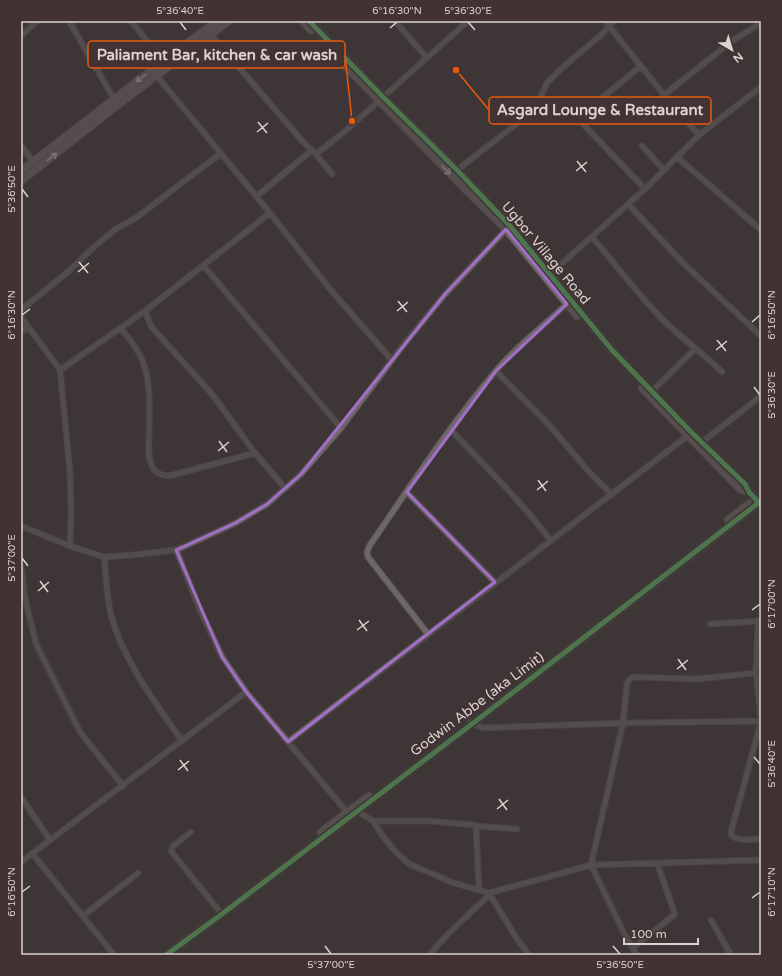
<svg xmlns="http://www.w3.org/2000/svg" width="782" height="976" viewBox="0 0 782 976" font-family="'Varela Round',sans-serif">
	<rect width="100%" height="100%" fill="#3e3636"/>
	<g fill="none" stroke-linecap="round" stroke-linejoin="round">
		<defs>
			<path id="street" d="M69,21L114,99
				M131,21L163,61
				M395,21L427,58
				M605,21L664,95L699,135
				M206,29L304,143L316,154L343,133L468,21
				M21,36L37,21
				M641,66L582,114L580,118L583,124L645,189
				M152,70L270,213L329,288L391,359
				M664,95L732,41L761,23
				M21,145L33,162
				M642,146L664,170
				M316,154L332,174
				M677,157L761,230
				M457,170L533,111L536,107L547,83L562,68L601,35L614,21
				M256,197L312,150
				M628,204L684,264L761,336
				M592,237C615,264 637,293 662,319C681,338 703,353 722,372
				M203,265L341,428
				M549,275L645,189L699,135L761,87
				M21,310L69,271L94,247L116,229L137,217L220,154
				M145,311L151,326L156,332L212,394L255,453L285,488
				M21,317L60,370L70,472L71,513L70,546
				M121,329C131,340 141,353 145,368C151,389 149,413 149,435C149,445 147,459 153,468C156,474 162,475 169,476L255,453
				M21,332L28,327
				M60,370L145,311L270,213
				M496,371L551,427L590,473L612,495
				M652,391L695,349
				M451,430C485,466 521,501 551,541
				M702,442L761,396
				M407,492L495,582
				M21,526L70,546L104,557L132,555L176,550L235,523L267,504L301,474L328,443L341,428L404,344L445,294L508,227
				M176,550L199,608L222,657L246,692
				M104,557C106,574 107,599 111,615C124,662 155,702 182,741
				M21,566L25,598L36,644L80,732L123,786
				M758,621L756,673L761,719
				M710,624L760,621
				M428,634L368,557L367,552L370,545C410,487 449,426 495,372C516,346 544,326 568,303
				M470,722L483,728L623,723L761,721
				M761,722L731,832L732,836C740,842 752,839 761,839
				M288,742L690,434
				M21,797L50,840
				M355,810L373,821L382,835L394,850L409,864L454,883L489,893L517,939L529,955
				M373,821H430L473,825L476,826L479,890
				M476,826L517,829
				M191,832L173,846L171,851L220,912
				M32,853L114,955
				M21,862L246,692L347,812
				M489,893L591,865L761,860
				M83,916L138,873
				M711,920L731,955
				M633,948L675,914L657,863
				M429,955L448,934L490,894
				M637,955L625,935L591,865L623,723L627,683L630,679L633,677L697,679L756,673"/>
			<path id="secondary" d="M302,21L311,30
				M309,21L383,97L457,170L510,226L612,350L692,433L745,484L749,492L758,502
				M330,50L468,192L506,229L577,316
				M21,171L163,61L217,21
				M21,181L119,104L229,21
				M642,388L740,489L749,492
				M728,520L755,499
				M321,832L369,796
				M166,955L222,914L472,724L759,503"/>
		</defs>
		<use href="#street" stroke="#595252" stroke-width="7"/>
		<use href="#secondary" stroke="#595252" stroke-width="9"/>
		<use href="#street" stroke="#6e6768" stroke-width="5"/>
		<use href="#secondary" stroke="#74696a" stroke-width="7"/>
		<defs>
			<path id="cycleway" d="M309,21L383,97L457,170L510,226L612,350L692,433L745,484L749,492L761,505
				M166,955L222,914L472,724L761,501"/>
		</defs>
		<use href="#cycleway" stroke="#423233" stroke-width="8"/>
		<use href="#cycleway" stroke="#61c268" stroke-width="5"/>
	</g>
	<defs><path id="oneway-shaft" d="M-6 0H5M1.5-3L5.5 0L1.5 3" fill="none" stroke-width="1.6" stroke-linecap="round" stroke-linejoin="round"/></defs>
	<g stroke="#c2b8b8">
		<use href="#oneway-shaft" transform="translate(141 78) rotate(142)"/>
		<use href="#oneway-shaft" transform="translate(52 157) rotate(-38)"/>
		<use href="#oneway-shaft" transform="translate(446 170) rotate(46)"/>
	</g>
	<path d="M0 0H782V976H0ZM506,229L567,304L496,371L407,492L495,582L288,742L246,692L222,657L176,550L235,523L267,504L301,474L445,294Z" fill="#3e3636" fill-opacity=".55" fill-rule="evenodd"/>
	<path fill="none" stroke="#a26ec7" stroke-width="3" stroke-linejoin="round" d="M506,229L567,304L496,371L407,492L495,582L288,742L246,692L222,657L176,550L235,523L267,504L301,474L445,294Z"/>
	<path fill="none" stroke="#dcd2d2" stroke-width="1.5" d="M180,22L186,30M468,22L475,30M390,28L397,22M258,122L267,133M257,132L268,123M577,161L586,172M576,171L587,162M22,189L28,197M79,262L88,273M78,272L89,263M398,301L407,312M397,311L408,302M22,315L30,309M752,322L760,315M717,340L726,351M716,350L727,341M754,387L760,395M219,441L227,452M218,451L229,442M538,480L546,491M537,490L548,481M22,558L28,566M40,581L48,592M38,591L49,582M752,610L760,604M359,620L367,631M357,630L369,621M678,659L686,670M677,669L688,660M754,757L760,764M180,760L188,771M178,770L189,761M499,799L507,810M497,809L508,800M22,892L30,886M752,898L760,892M325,946L331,954M613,946L620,954"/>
	<g text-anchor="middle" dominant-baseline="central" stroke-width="3.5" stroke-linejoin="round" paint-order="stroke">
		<g font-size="14" fill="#dcd2d2" stroke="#423233">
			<text transform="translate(546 253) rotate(50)">Ugbor Village Road</text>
			<text transform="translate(477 704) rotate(-37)">Godwin Abbe (aka Limit)</text>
		</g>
	</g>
	<path fill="none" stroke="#e8590c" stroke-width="1.5" d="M352 121L345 55M456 70L489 110"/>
	<g fill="#e8590c" stroke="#423233" stroke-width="1.5">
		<circle cx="352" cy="121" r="4"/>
		<circle cx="456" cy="70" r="4"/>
	</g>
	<g fill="#423233" stroke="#e8590c" stroke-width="1.5">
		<rect x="88" y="41" width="257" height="27" rx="4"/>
		<rect x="489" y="97" width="222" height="27" rx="4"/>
	</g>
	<g font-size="15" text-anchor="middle" font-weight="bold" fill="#dcd2d2">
		<text x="217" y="60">Paliament Bar, kitchen &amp; car wash</text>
		<text x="600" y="115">Asgard Lounge &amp; Restaurant</text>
	</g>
	<rect width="782" height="976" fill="none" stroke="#423233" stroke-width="44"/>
	<g transform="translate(732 50) rotate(142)" stroke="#423233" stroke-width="3" paint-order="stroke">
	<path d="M0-3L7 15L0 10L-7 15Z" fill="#dcd2d2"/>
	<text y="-6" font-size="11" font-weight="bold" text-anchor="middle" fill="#dcd2d2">N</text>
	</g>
	<path d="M624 938v6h74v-6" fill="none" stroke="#dcd2d2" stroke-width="2"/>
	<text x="630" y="938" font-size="12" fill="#dcd2d2" stroke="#423233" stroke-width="3" paint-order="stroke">100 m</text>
	<rect x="22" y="22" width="738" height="932" fill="none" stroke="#dcd2d2" stroke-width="1.5"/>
	<g font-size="10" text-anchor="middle" fill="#dcd2d2">
		<text x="180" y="14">5°36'40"E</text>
		<text x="397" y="14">6°16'30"N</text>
		<text x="468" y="14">5°36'30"E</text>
		<text transform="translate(11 189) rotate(-90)" y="4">5°36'50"E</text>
		<text transform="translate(11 315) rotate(-90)" y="4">6°16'30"N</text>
		<text transform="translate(771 315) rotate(-90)" y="4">6°16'50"N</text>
		<text transform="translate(771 395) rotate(-90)" y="4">5°36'30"E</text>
		<text transform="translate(11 558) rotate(-90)" y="4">5°37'00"E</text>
		<text transform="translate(771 604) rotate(-90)" y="4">6°17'00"N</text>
		<text transform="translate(771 764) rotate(-90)" y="4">5°36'40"E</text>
		<text transform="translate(11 892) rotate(-90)" y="4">6°16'50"N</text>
		<text transform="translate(771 892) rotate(-90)" y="4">6°17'10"N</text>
		<text x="331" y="968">5°37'00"E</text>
		<text x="620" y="968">5°36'50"E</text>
	</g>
</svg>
